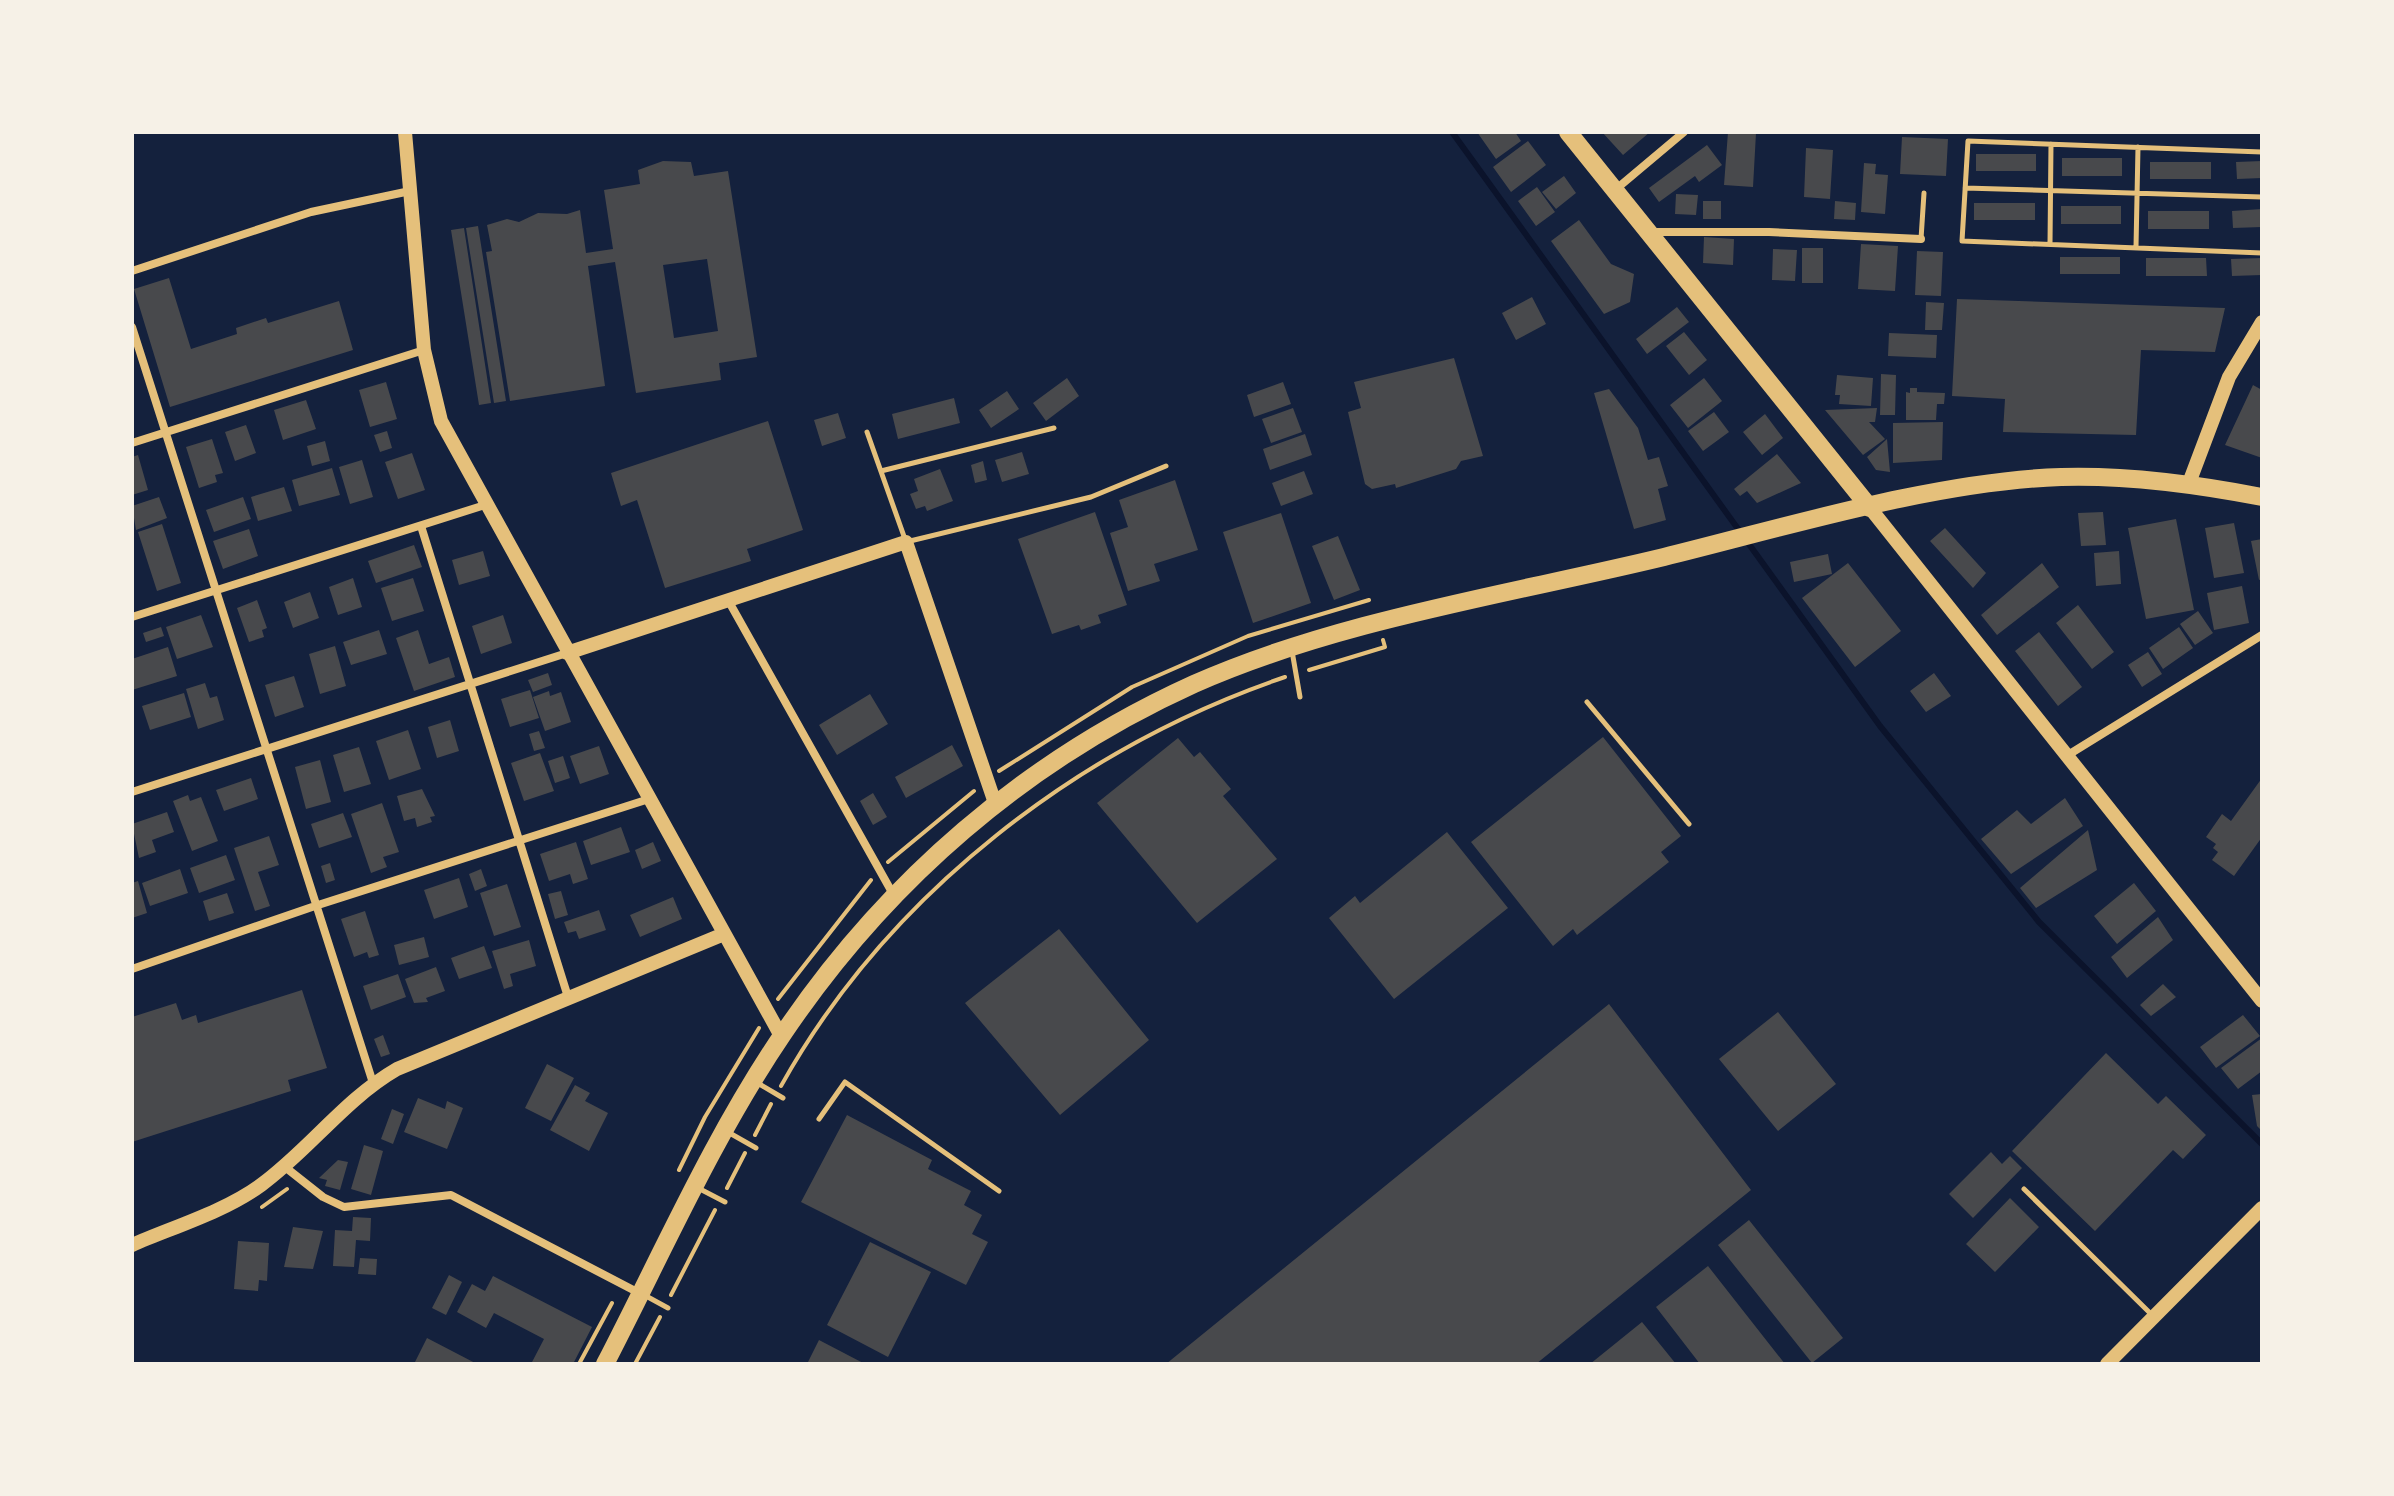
<svg xmlns="http://www.w3.org/2000/svg" width="2394" height="1496" viewBox="0 0 2394 1496" font-family="Literata,serif">
	<rect width="100%" height="100%" fill="#14213d"/>
	<g fill="none" stroke-linecap="round" stroke-linejoin="round">
		<path stroke="#0b132b" stroke-width="6" d="M1452,132L1880,726L2039,922L2262,1144"/>
	</g>
	<path fill="#48494c" fill-rule="evenodd" d="M1477,132H1515L1521,141L1496,159Z
		M1602,132H1650L1623,155Z
		M1728,132L1756,133L1753,187L1724,185Z
		M1902,137L1948,139L1946,176L1900,174Z
		M1528,141L1546,165L1511,192L1493,167Z
		M1707,145L1722,165L1699,182L1695,176L1659,202L1649,188Z
		M1806,148L1833,150L1830,199L1804,197Z
		M1976,154H2036V171H1976Z
		M2062,158H2122V176H2062Z
		M663,161L691,162L694,176L728,171L757,357L719,363L721,380L636,393L615,262L588,266L605,386L510,401L486,252L492,251L487,225L507,219L519,222L538,213L567,214L580,210L586,253L613,249L604,190L640,184L638,170ZM707,259L718,331L674,338L663,265Z
		M2262,161V178L2237,179L2236,162Z
		M2150,162H2211V179H2150Z
		M1864,163L1876,164L1875,174L1888,175L1885,214L1861,212Z
		M1564,176L1576,193L1556,209L1542,192Z
		M1537,187L1555,212L1536,226L1518,201Z
		M1676,194L1698,195L1696,215L1675,214Z
		M1703,201H1721V219H1703Z
		M1835,201L1856,203L1855,220L1834,219Z
		M1974,203H2035V220H1974Z
		M2061,206H2121V224H2061Z
		M2262,209V227L2233,228L2232,211Z
		M2148,211H2209V229H2148Z
		M1579,220L1611,264L1634,274L1630,302L1604,314L1551,241Z
		M478,226L506,401L494,403L466,228Z
		M464,228L491,403L479,405L451,230Z
		M1704,237L1734,239L1733,265L1703,263Z
		M1861,244L1898,246L1895,291L1858,289Z
		M1802,248H1823V283H1802Z
		M1773,249L1797,250L1795,281L1772,280Z
		M1917,251L1943,252L1941,296L1915,295Z
		M2060,257H2120V274H2060Z
		M2146,258H2206L2207,276H2146Z
		M2262,258V275L2232,276L2231,259Z
		M169,278L191,349L237,334L236,328L266,318L268,323L339,301L353,350L170,407L134,289Z
		M1532,297L1546,324L1516,340L1502,313Z
		M1957,299L2225,308L2215,352L2141,350L2136,435L2003,432L2005,399L1952,396Z
		M1926,302L1944,303L1942,330H1925Z
		M1677,307L1689,322L1647,354L1636,339Z
		M1684,332L1707,360L1689,375L1666,346Z
		M1889,333L1937,335L1936,358L1888,356Z
		M1454,358L1483,456L1461,461L1456,469L1396,488L1395,484L1372,489L1365,484L1348,412L1361,408L1354,382Z
		M1881,374L1896,375L1895,415H1880Z
		M1837,375L1873,378L1871,406L1839,404L1840,395H1835Z
		M1067,378L1079,396L1046,421L1033,403Z
		M1704,378L1722,401L1688,428L1670,405Z
		M386,382L397,419L370,427L359,390Z
		M1283,382L1291,404L1254,417L1247,395Z
		M2253,385L2262,390V458L2225,445Z
		M1910,388H1917V392L1945,393L1944,404H1937L1936,420H1906V392L1910,393Z
		M1609,389L1638,428L1648,460L1659,457L1668,486L1658,489L1666,520L1634,529L1594,393Z
		M1007,391L1019,409L991,428L979,410Z
		M954,398L960,423L898,439L892,414Z
		M306,400L316,429L283,440L274,410Z
		M1293,408L1302,432L1271,443L1262,419Z
		M1877,408L1875,422H1869L1885,439L1863,455L1825,410Z
		M1714,412L1729,432L1703,451L1688,431Z
		M838,413L846,438L822,446L814,420Z
		M1765,414L1783,438L1762,455L1743,432Z
		M768,421L803,530L747,549L751,561L665,588L637,500L621,506L611,473Z
		M1943,422L1942,460L1893,463V423Z
		M246,425L256,453L235,461L225,432Z
		M387,431L392,448L380,452L374,435Z
		M1305,434L1312,455L1270,470L1263,449Z
		M212,439L223,473L215,475L217,482L199,488L186,447Z
		M1887,439L1890,472L1876,470L1867,457Z
		M325,441L330,461L312,466L307,446Z
		M1022,452L1029,474L1002,482L995,460Z
		M412,453L425,490L398,499L385,462Z
		M1777,454L1801,483L1757,503L1747,491L1740,496L1734,489Z
		M138,455L148,490L132,495V457Z
		M362,460L373,497L350,504L339,467Z
		M983,461L987,480L975,483L971,465Z
		M332,468L340,495L299,506L292,480Z
		M940,469L953,501L927,511L925,506L916,509L910,494L918,491L914,479Z
		M1304,471L1313,494L1281,506L1272,483Z
		M1175,480L1198,550L1154,564L1160,581L1128,591L1110,533L1128,527L1119,500Z
		M284,487L292,511L258,521L251,497Z
		M159,497L167,518L136,530L132,506Z
		M243,497L251,519L214,532L206,510Z
		M1095,512L1127,605L1098,615L1101,623L1081,630L1079,625L1052,634L1018,539Z
		M2103,512L2106,545L2081,546L2078,513Z
		M1281,513L1311,603L1253,623L1223,532Z
		M2176,519L2194,610L2146,619L2128,528Z
		M2234,523L2244,573L2214,578L2205,528Z
		M162,524L181,583L157,591L138,532Z
		M1945,528L1986,573L1973,588L1930,541Z
		M249,529L258,556L223,569L213,541Z
		M1338,536L1360,590L1334,600L1312,546Z
		M2262,539V579L2259,580L2251,541Z
		M414,545L422,567L376,583L368,561Z
		M483,551L490,576L459,585L452,560Z
		M2119,551L2121,584L2096,586L2094,553Z
		M1828,554L1832,574L1794,582L1790,562Z
		M1848,563L1901,631L1855,667L1802,598Z
		M2042,563L2059,587L1997,635L1981,615Z
		M353,578L362,607L338,615L329,587Z
		M413,578L424,611L392,621L381,588Z
		M2242,586L2249,623L2214,630L2207,593Z
		M310,592L319,618L293,628L284,602Z
		M257,600L267,628L262,630L264,637L249,642L237,608Z
		M2078,605L2114,652L2092,669L2056,623Z
		M2198,611L2213,633L2195,645L2180,624Z
		M201,615L213,647L177,659L166,627Z
		M503,615L512,643L481,654L472,626Z
		M161,627L164,636L146,642L143,633Z
		M2179,627L2193,648L2163,669L2149,648Z
		M379,630L387,654L351,665L343,642Z
		M418,630L429,664L449,657L455,677L414,691L396,638Z
		M2039,632L2082,687L2058,706L2015,651Z
		M335,646L346,686L320,694L309,654Z
		M168,647L177,676L132,690V659Z
		M2148,652L2162,674L2142,687L2128,665Z
		M548,673L552,685L533,692L528,680Z
		M1934,673L1951,696L1926,712L1910,691Z
		M294,676L304,707L275,717L265,685Z
		M205,683L210,698L217,696L224,720L198,729L186,689Z
		M530,690L539,718L510,727L501,699Z
		M549,691L550,696L561,692L571,722L545,731L533,697Z
		M184,693L191,717L150,730L142,706Z
		M870,694L888,724L837,755L819,725Z
		M450,720L459,751L437,758L428,727Z
		M408,730L421,769L389,780L376,741Z
		M539,731L545,748L534,751L529,734Z
		M1603,737L1681,836L1661,852L1669,862L1577,935L1573,929L1553,946L1471,842Z
		M1178,738L1194,757L1200,752L1231,789L1223,796L1277,859L1197,923L1097,803Z
		M952,745L963,766L906,798L895,777Z
		M599,746L609,774L580,784L570,756Z
		M359,747L371,784L344,792L333,755Z
		M540,753L554,791L524,801L511,763Z
		M563,756L570,778L555,783L548,761Z
		M320,760L331,802L306,809L295,767Z
		M251,778L258,799L224,811L216,790Z
		M2262,778V837L2234,876L2212,860L2218,852L2213,848L2216,844L2206,837L2222,814L2231,821Z
		M422,789L435,816L430,817L432,822L417,827L415,818L404,821L397,796Z
		M873,793L887,817L873,825L860,801Z
		M188,795L190,801L201,797L218,841L192,851L173,801Z
		M2065,798L2083,826L2011,874L1981,839L2017,810L2031,824Z
		M382,803L399,852L383,857L387,867L371,873L351,814Z
		M167,812L174,832L152,840L156,852L139,858L132,824Z
		M343,813L352,837L319,848L311,824Z
		M621,827L630,852L591,865L583,841Z
		M2088,830L2097,870L2036,908L2020,888Z
		M1447,832L1508,908L1394,999L1329,918L1355,896L1360,903Z
		M269,836L279,865L258,872L270,906L255,911L234,848Z
		M576,842L588,879L573,884L570,874L549,881L540,854Z
		M653,842L661,861L642,869L635,850Z
		M226,855L235,880L199,893L190,868Z
		M330,863L335,880L326,883L321,866Z
		M180,869L188,893L150,906L142,883Z
		M481,869L487,886L475,891L469,874Z
		M459,878L468,907L434,919L424,890Z
		M138,881L147,913L132,918V883Z
		M2134,883L2156,911L2117,944L2094,916Z
		M507,884L521,927L494,936L480,893Z
		M561,891L568,915L555,919L548,894Z
		M227,893L234,913L209,921L203,901Z
		M673,897L682,919L640,937L630,915Z
		M599,910L606,930L579,939L576,931L568,933L564,922Z
		M365,911L379,955L369,958L367,952L354,957L341,919Z
		M2158,917L2173,940L2127,978L2111,957Z
		M1059,929L1149,1040L1060,1115L965,1003Z
		M424,937L429,957L399,965L394,945Z
		M529,940L536,966L510,974L513,986L504,989L492,951Z
		M484,946L492,968L459,979L451,958Z
		M436,967L445,991L426,998L428,1002L414,1003L405,979Z
		M398,974L406,997L371,1010L363,986Z
		M2163,984L2176,997L2151,1016L2140,1005Z
		M302,990L327,1068L288,1080L291,1091L132,1142V1017L176,1003L182,1020L196,1015L198,1023Z
		M1609,1004L1751,1190L1536,1364H1166Z
		M1778,1012L1836,1084L1778,1131L1719,1059Z
		M2243,1015L2260,1036L2216,1068L2200,1047Z
		M383,1035L390,1054L381,1057L374,1039Z
		M2262,1038V1071L2238,1089L2221,1068Z
		M2106,1053L2158,1104L2166,1096L2206,1135L2183,1159L2173,1150L2095,1231L2012,1151Z
		M547,1064L574,1078L551,1121L525,1108Z
		M575,1085L590,1093L585,1101L608,1113L589,1151L550,1130Z
		M2262,1094V1131L2257,1126L2252,1095Z
		M418,1098L445,1109L447,1101L463,1108L447,1149L404,1132Z
		M392,1109L404,1114L393,1144L381,1139Z
		M847,1115L932,1160L928,1169L971,1191L964,1205L982,1215L972,1234L988,1242L966,1285L801,1202Z
		M364,1145L383,1151L371,1195L351,1189Z
		M1991,1152L2002,1164L2010,1156L2022,1168L1973,1218L1949,1194Z
		M338,1160L348,1162L340,1190L325,1186L327,1180L319,1178Z
		M2010,1198L2039,1227L1995,1272L1966,1244Z
		M353,1217L371,1218L370,1241L356,1240L354,1267L333,1266L335,1230L352,1231Z
		M1749,1220L1843,1338L1812,1363L1718,1245Z
		M293,1227L323,1231L313,1269L284,1267Z
		M238,1241L269,1243L267,1281L259,1280L258,1291L234,1289Z
		M870,1242L931,1272L888,1357L827,1325Z
		M360,1258L377,1259L376,1275L358,1274Z
		M1708,1266L1785,1364H1700L1656,1307Z
		M449,1275L462,1282L446,1315L432,1308Z
		M493,1276L592,1327L573,1364H531L544,1339L494,1313L486,1328L457,1312L472,1284L485,1291Z
		M1642,1322L1676,1364H1590Z
		M427,1338L477,1364H414Z
		M819,1340L865,1364H807Z"/>
	<g fill="none" stroke-linecap="round" stroke-linejoin="round">
		<path stroke="#e5c07b" stroke-width="4" d="M1309,670L1385,647L1383,640
			M999,771L1132,687L1248,636L1369,600
			M888,862L974,791
			M778,999L871,880
			M781,1086C888,894 1079,747 1285,677
			M755,1135L771,1104
			M679,1170L705,1117L759,1028
			M727,1188L745,1153
			M262,1207L287,1189
			M671,1295L715,1210
			M579,1364L612,1303
			M635,1364L660,1317"/>
		<path stroke="#e5c07b" stroke-width="5" d="M2262,152L1968,141L1962,241L2262,253
			M1965,188L2262,197
			M1921,239L1924,193
			M2050,244L2051,144
			M2136,247L2138,147
			M867,432L906,542L1091,497L1166,466
			M881,471L1054,428
			M1292,651L1300,697
			M1587,702L1689,824
			M756,1082L783,1098
			M819,1119L845,1082L999,1191
			M726,1131L756,1148
			M698,1188L725,1202
			M2024,1189L2151,1314
			M646,1296L668,1308"/>
		<path stroke="#e5c07b" stroke-width="8" d="M1615,190L1684,132
			M1651,232H1769L1921,239
			M132,271L311,212L410,191
			M132,327L373,1083
			M132,443L424,350
			M421,526L568,997
			M728,600L893,894
			M132,617L485,505
			M2068,755L2262,635
			M132,792L567,653
			M132,969L315,906L649,799
			M285,1167L323,1197L344,1207L451,1195L641,1294"/>
		<path stroke="#e5c07b" stroke-width="14" d="M405,132L424,350L441,421L781,1036
			M2189,483L2229,377L2262,322
			M1870,508L2262,1001
			M567,653L906,542L995,803
			M132,1245C173,1227 224,1212 261,1185C309,1150 345,1099 397,1069L724,934
			M2107,1364L2262,1208"/>
		<path stroke="#e5c07b" stroke-width="18" d="M1568,132L1870,508"/>
		<path stroke="#e5c07b" stroke-width="18" d="M605,1364C662,1254 713,1137 783,1034C886,881 1026,760 1194,684C1338,620 1511,594 1664,557C1786,527 1936,481 2061,477C2129,475 2195,484 2262,497"/>
	</g>
	<rect width="2394" height="1496" fill="none" stroke="#f6f1e7" stroke-width="268"/>
</svg>
